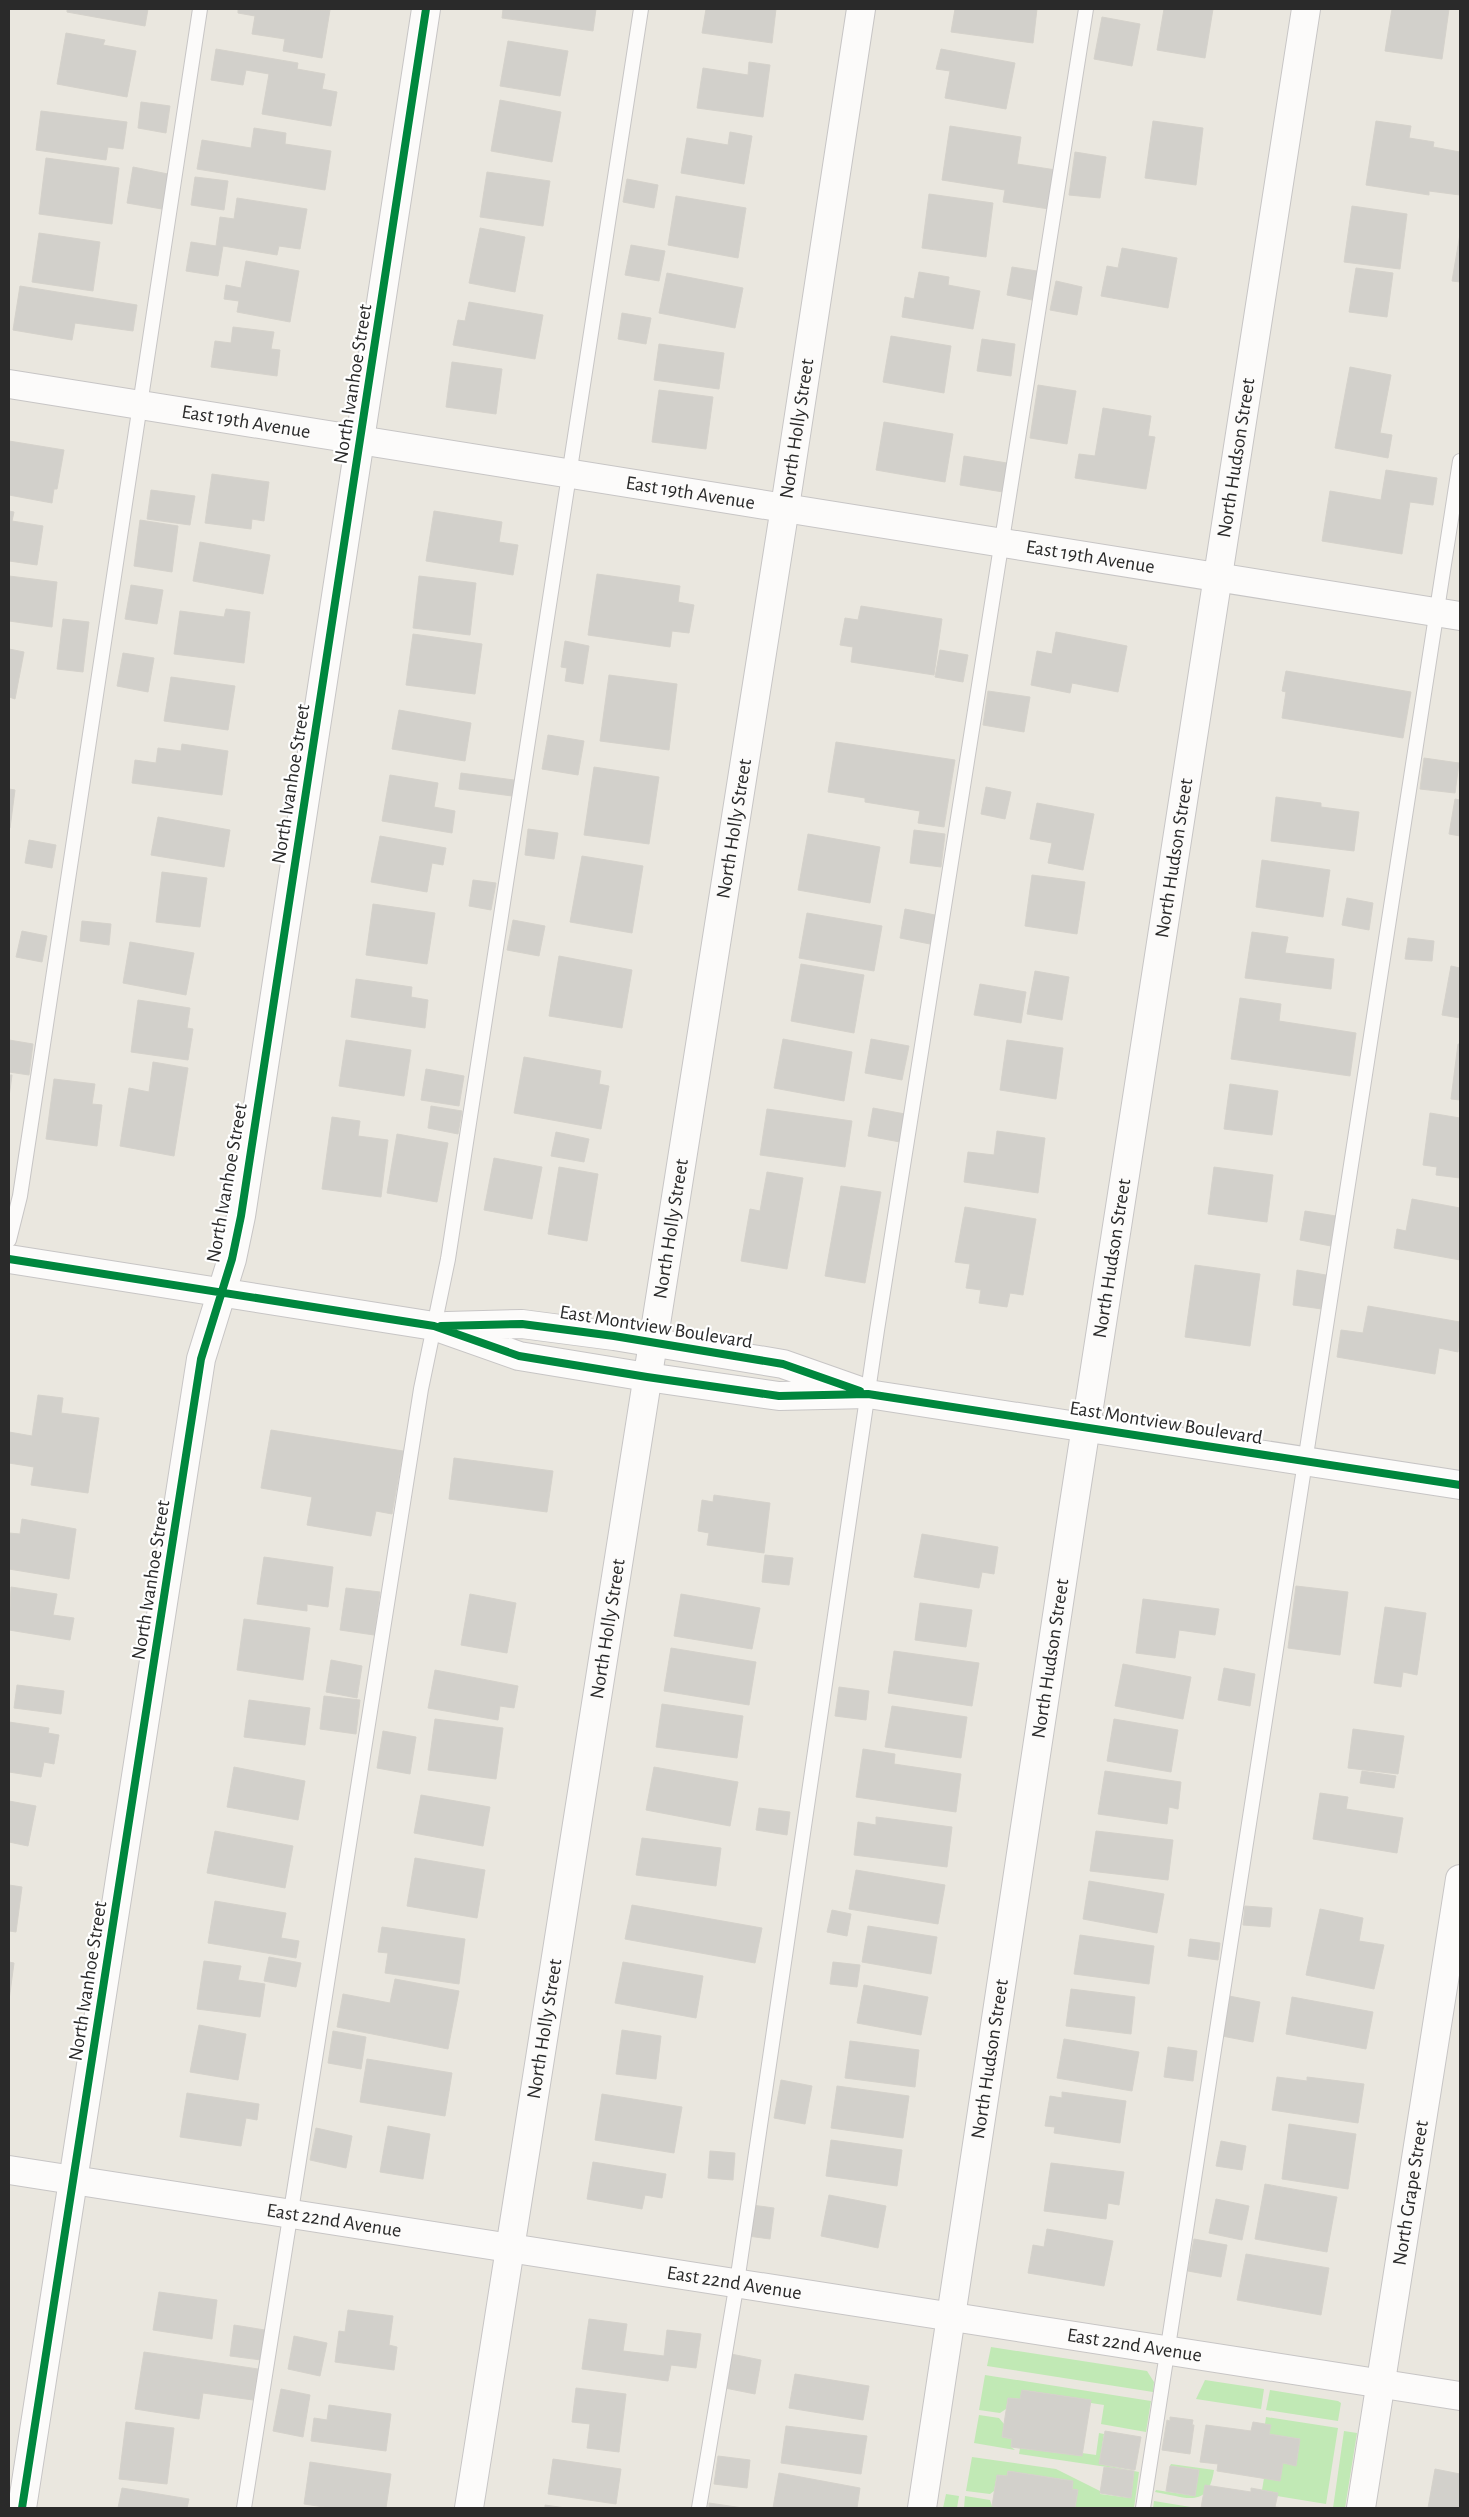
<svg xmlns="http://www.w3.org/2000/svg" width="1469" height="2517" viewBox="0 0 1469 2517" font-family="'Alegreya Sans',sans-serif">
	<rect width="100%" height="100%" fill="#eae7df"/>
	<path fill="#c1e9b5" d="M991,2347L1147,2371L1154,2382L1153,2392L987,2366Z
		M985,2375L1151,2401L1146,2432L1101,2424L1104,2405L1091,2403V2400L1023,2390L1020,2399L1008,2398L1006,2409L1000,2413L979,2410Z
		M1205,2380L1264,2389L1261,2409L1196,2399Z
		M1270,2390L1338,2401L1341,2403L1338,2421L1266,2410Z
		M979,2415L999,2418L1004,2424L1002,2437L1012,2439L1011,2447L1015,2450L974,2443Z
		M1266,2417L1338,2428L1326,2504L1277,2496V2493L1262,2490L1264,2478L1283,2463L1296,2465L1300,2439L1269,2434L1270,2425L1265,2424Z
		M1344,2431L1357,2433L1345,2508H1333Z
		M1099,2433L1104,2434L1099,2464L1139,2472L1134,2508H1069H1075L1078,2490L1072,2489L1073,2481L1008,2471L1007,2476L997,2475L994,2491L990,2494L966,2491L972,2457L1056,2469L1100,2491V2494L1130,2498L1134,2471L1019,2454L1020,2448L1032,2450L1033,2448L1082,2456V2453L1096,2455Z
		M1171,2464L1214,2470C1208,2510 1186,2497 1155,2492L1156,2490L1195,2496L1199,2470L1170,2466Z
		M946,2494L959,2496L957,2508H943Z
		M965,2496L990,2500L992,2506L1001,2508H964Z
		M1154,2501L1197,2508H1153Z"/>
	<path fill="#d2d0cb" stroke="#d5d2cb" d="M67,9H148L145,26L67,12Z
		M238,9L330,10L322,58L283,51L285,39L252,34L255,16L238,13Z
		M503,9H596L593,31L502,18Z
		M706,9H776L772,43L702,33Z
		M955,9H1037L1033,43L951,32Z
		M1164,9H1213L1205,58L1157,50Z
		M1392,9H1449L1442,59L1385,51Z
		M1102,17L1140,24L1132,66L1094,59Z
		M66,33L105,40L103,45L136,51L127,97L57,84Z
		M508,41L568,51L560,96L500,86Z
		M216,49L298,63L297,69L325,74L322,89L337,92L331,126L262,114L269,74L246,70L243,85L211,80Z
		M941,49L1015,63L1006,109L945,98L950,71L936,69Z
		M749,62L770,65L763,117L697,108L703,68L748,75Z
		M500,100L561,112L552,162L491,151Z
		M141,102L170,106L166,133L138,128Z
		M41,111L127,122L123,149L108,147L106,160L36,150Z
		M1153,121L1203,128L1196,185L1145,178Z
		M1376,121L1411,126L1409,138L1434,142L1433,147L1460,152V195L1429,191V195L1366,185Z
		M950,126L1021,137L1017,164L1056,170L1049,209L1003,202L1005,190L942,180Z
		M254,128L286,133L285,144L331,151L325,190L197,169L202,140L251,148Z
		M730,132L752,136L744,184L681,173L687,138L728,145Z
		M1075,152L1106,157L1100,198L1069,195Z
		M46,158L119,168L112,224L39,214Z
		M133,167L168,174L162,209L127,203Z
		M487,172L550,181L543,226L480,217Z
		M195,177L228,181L224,210L191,205Z
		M627,179L658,185L654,208L623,202Z
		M929,194L993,203L986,257L922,248Z
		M676,196L746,208L738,258L668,245Z
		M237,198L307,209L300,249L279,246L277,255L223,246L218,276L186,271L191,242L216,246L220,217L234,219Z
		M1352,206L1407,214L1400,269L1344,262Z
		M480,228L525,237L515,292L469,283Z
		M39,233L100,242L93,291L32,282Z
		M1460,234V282L1452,281Z
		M631,245L665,251L659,281L625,275Z
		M1122,248L1177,258L1168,308L1101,296L1107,266L1118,268Z
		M246,261L299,271L290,322L237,312L239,301L224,299L226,285L241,288Z
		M1012,267L1037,271L1032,300L1007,295Z
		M1356,268L1393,273L1387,317L1349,312Z
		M919,272L949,277L948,285L980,291L973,329L902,317L905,297L914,299Z
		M667,273L743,288L735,328L659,313Z
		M1056,281L1082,287L1077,315L1050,310Z
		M20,286L137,305L133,331L75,323L72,340L13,330Z
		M469,302L543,315L535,359L453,345L458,320L465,321Z
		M622,313L651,318L646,344L618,339Z
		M233,327L274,332L271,349L280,350L277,376L211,367L215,341L231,343Z
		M891,336L951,346L944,393L883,382Z
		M982,339L1015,344L1011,376L977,371Z
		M659,344L724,353L719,389L654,380Z
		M452,362L502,369L496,414L446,407Z
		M1350,367L1391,375L1380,433L1392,435L1388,458L1335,448Z
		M1038,385L1076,391L1067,444L1030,438Z
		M659,390L713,397L706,449L652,442Z
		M1103,408L1151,416L1148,436L1155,437L1146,489L1075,478L1079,454L1095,456Z
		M884,422L953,434L945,482L876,470Z
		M9,441L64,450L57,489H54L52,503L9,495Z
		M964,456L1007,463L1003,492L960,485Z
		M1386,470L1437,478L1433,505L1410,502L1402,554L1322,541L1330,491L1381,500Z
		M212,474L269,482L264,521L252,519L251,529L205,523Z
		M151,490L195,496L190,525L147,519Z
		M9,511L14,512L12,521L43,526L37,565L9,561Z
		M434,511L502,522L499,542L518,545L513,575L426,561Z
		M140,520L178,526L172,572L134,566Z
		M200,542L270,555L263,594L193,581Z
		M597,574L680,586L678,602L694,605L689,633L672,631L670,647L588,635Z
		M9,576L57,582L52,627L9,621Z
		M419,576L476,583L470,635L413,628Z
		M131,585L163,590L157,624L125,619Z
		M861,606L942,619L934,675L851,662L853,647L840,645L845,618L858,620Z
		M226,609L250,612L244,663L174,654L180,611L224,617Z
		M63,619L89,622L83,672L57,669Z
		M1056,632L1127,646L1118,692L1072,683L1070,693L1031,685L1037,651L1052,654Z
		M413,634L482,644L475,694L406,685Z
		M565,641L589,646L583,684L565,681L567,668L561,667Z
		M9,649L24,652L15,699L9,697Z
		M940,650L968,655L963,682L935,677Z
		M123,653L154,658L148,692L117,686Z
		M1286,671L1411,692L1403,738L1282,718L1286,692L1282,691Z
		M609,675L677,684L669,750L600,741Z
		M171,677L235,686L228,730L164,721Z
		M988,691L1030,697L1024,732L983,725Z
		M399,710L471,723L465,761L392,749Z
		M548,735L584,741L578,775L542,769Z
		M836,742L955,760L944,827L918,823L920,811L865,802V798L828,792Z
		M182,744L228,751L222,795L132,783L135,760L156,763L158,748L181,751Z
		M1424,758L1459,763L1455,793L1420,789Z
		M594,767L659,777L649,844L584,835Z
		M461,773L514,780L512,796L459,789Z
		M390,775L438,783L434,807L455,811L452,833L382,821Z
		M986,787L1011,792L1005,819L981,814Z
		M9,789L15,790L10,828H9Z
		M1276,797L1321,803V807L1359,812L1354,851L1271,841Z
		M1455,799L1460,800V836L1449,834Z
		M1037,803L1094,814L1083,870L1048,863L1052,843L1030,839Z
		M158,817L230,830L224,867L151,855Z
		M528,829L558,833L554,859L525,855Z
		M914,830L945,834L941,867L910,863Z
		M808,834L880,847L870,903L798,890Z
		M380,836L446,848L443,865L432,863L427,892L371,882Z
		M29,840L56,845L52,868L25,863Z
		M582,856L643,866L632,933L570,922Z
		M1262,860L1330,870L1323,917L1256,907Z
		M162,872L207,878L200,927L156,922Z
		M1032,875L1085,882L1077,934L1025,926Z
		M473,880L496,883L491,910L469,906Z
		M1347,898L1373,903L1369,930L1342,925Z
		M373,904L435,913L427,964L366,955Z
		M905,909L935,915L930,944L900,938Z
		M807,913L882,926L874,971L799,958Z
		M513,920L545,926L539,956L507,950Z
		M82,921L111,924L109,945L80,941Z
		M22,931L47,936L42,962L16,957Z
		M1252,932L1288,937L1285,953L1334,959L1331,989L1245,978Z
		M1408,938L1434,941L1432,961L1405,959Z
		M130,942L194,953L186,995L123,983Z
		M559,956L632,970L622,1028L549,1016Z
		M801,964L864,975L854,1033L791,1021Z
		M1451,966L1460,968V1018L1442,1015Z
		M1035,971L1069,977L1062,1020L1027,1014Z
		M356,979L412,987L411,997L428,1000L425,1028L351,1017Z
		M980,984L1026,992L1021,1023L974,1015Z
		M1240,998L1281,1004L1279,1021L1356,1033L1350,1076L1231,1059Z
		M138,1000L190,1008L187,1028L193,1029L188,1060L131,1052Z
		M783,1039L852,1052L844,1101L774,1088Z
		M871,1039L909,1046L902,1080L865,1073Z
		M9,1040L33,1044L29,1075L9,1072Z
		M346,1040L411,1050L404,1096L339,1086Z
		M1007,1040L1063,1048L1056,1099L1000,1090Z
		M1458,1044H1460V1100L1451,1099Z
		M524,1057L601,1071L599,1084L609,1086L601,1129L514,1113Z
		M153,1062L188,1068L174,1156L120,1146L129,1088L149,1092Z
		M426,1069L464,1076L459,1106L421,1100Z
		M9,1075H12L9,1097Z
		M54,1079L95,1084L92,1104L102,1105L97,1146L46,1139Z
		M1230,1084L1278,1091L1272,1135L1224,1129Z
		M431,1106L462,1111L458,1134L428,1128Z
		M873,1108L905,1114L900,1142L868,1136Z
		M767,1109L852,1121L845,1167L760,1155Z
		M1430,1113L1460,1118V1178L1436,1175L1437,1167L1423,1165Z
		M332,1117L360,1121L358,1136L388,1140L381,1197L322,1189Z
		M997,1131L1045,1138L1038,1193L964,1182L968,1152L994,1155Z
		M556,1132L589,1139L584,1162L551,1156Z
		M397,1134L448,1143L437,1202L387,1193Z
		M494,1158L542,1167L532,1219L484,1210Z
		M559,1167L598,1174L587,1241L548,1234Z
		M1214,1167L1273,1175L1267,1222L1208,1214Z
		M767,1172L803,1178L787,1269L741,1261L750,1209L760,1211Z
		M841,1186L881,1192L865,1283L825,1276Z
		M1412,1199L1460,1208V1260L1394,1248L1397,1229L1406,1231Z
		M965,1207L1036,1219L1023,1295L1010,1293L1007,1307L979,1303L981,1290L966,1288L970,1264L955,1262Z
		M1305,1211L1336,1216L1331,1246L1300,1240Z
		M1195,1265L1260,1274L1250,1346L1185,1337Z
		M1297,1270L1326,1275L1322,1309L1293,1305Z
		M1368,1306L1460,1322L1458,1352L1439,1348L1435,1374L1337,1357L1341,1330L1363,1333Z
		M38,1395L63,1398L61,1413L99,1418L88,1493L31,1485L34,1467L9,1463V1432L32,1436Z
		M271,1430L403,1451L392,1514L376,1511L371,1536L307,1525L312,1497L261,1488Z
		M454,1458L553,1471L547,1512L449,1499Z
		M714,1495L770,1503L764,1553L707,1545L709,1533L698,1531L702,1500L713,1502Z
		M22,1519L76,1529L69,1579L9,1569V1533L20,1534Z
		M922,1534L998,1547L994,1574L982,1572L979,1588L914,1577Z
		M765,1555L793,1558L789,1585L762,1582Z
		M264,1557L333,1567L328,1607L307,1604V1611L257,1604Z
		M1296,1586L1348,1592L1340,1655L1288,1648Z
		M11,1587L57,1594L53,1615L74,1618L70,1640L9,1630Z
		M346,1588L380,1592L374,1635L340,1630Z
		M470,1594L516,1603L507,1653L461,1645Z
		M681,1594L760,1608L752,1649L674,1636Z
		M1143,1599L1219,1609L1215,1635L1179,1630L1175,1658L1136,1653Z
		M920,1603L972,1610L966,1647L915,1640Z
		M1385,1607L1426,1613L1417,1675L1403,1672L1401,1687L1374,1683Z
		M244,1619L310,1628L303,1680L237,1670Z
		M671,1648L756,1662L749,1705L664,1691Z
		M894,1651L979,1663L972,1706L888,1693Z
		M331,1660L362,1666L357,1698L326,1692Z
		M1123,1664L1191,1677L1183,1719L1115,1706Z
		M1224,1668L1255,1674L1250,1706L1218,1700Z
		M435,1670L518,1686L514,1708L500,1706L498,1720L428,1708Z
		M17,1685L64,1691L61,1714L14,1708Z
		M839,1687L869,1691L866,1720L835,1716Z
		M324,1696L360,1700L356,1734L320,1729Z
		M249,1700L310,1708L305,1745L244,1737Z
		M662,1704L743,1716L737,1758L656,1747Z
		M892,1706L967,1717L961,1758L885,1747Z
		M435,1719L503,1728L496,1779L428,1770Z
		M1114,1719L1178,1730L1171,1772L1107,1761Z
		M9,1722L49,1728L48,1733L59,1735L54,1764L44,1762L41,1777L9,1772Z
		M1353,1729L1404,1736L1398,1774L1348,1768Z
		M383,1731L416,1737L410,1774L377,1768Z
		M863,1749L895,1754L894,1764L961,1774L956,1812L856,1797Z
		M234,1767L305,1781L298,1820L227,1807Z
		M654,1767L738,1782L730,1826L646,1810Z
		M1105,1771L1181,1782L1178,1809L1169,1807L1167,1824L1098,1814Z
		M1362,1771L1396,1776L1394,1788L1360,1783Z
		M1320,1793L1348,1797L1346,1809L1403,1818L1397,1853L1313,1839Z
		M421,1795L490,1807L483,1846L414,1833Z
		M9,1801L36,1806L28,1846L9,1842Z
		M759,1808L790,1812L787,1835L756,1830Z
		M876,1817L952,1827L947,1867L854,1855L858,1822L876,1825Z
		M215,1831L293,1846L285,1888L207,1873Z
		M1096,1831L1173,1840L1168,1880L1090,1871Z
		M642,1838L721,1848L716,1886L636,1875Z
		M415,1858L485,1870L477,1918L407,1906Z
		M856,1870L945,1885L938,1924L849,1909Z
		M1089,1881L1164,1894L1157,1933L1083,1919Z
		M9,1885L22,1887L16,1932L9,1931Z
		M215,1901L286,1913L281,1938L299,1941L296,1958L208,1943Z
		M632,1905L762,1928L755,1963L625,1939Z
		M1245,1906L1272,1908L1270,1927L1243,1925Z
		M1320,1909L1363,1918L1359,1941L1384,1945L1374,1989L1306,1975Z
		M832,1910L851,1914L847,1936L827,1932Z
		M868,1926L937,1937L931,1974L862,1962Z
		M382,1927L465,1939L459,1984L385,1973L388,1953L378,1952Z
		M1080,1935L1154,1946L1149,1984L1074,1974Z
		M1190,1939L1220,1943L1218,1960L1188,1956Z
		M269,1957L301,1963L296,1987L264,1981Z
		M204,1961L241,1966L238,1980L265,1984L260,2017L197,2009Z
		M9,1962L14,1963L9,2000Z
		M623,1962L703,1976L696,2018L615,2003Z
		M833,1962L860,1965L857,1987L830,1984Z
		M395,1979L459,1991L448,2049L337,2027L343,1994L390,2003Z
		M864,1985L928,1997L921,2035L857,2023Z
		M1071,1989L1135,1997L1131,2034L1066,2026Z
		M1229,1996L1260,2002L1253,2042L1222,2036Z
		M1292,1997L1373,2012L1366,2049L1286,2034Z
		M199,2025L246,2034L238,2080L190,2072Z
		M622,2030L661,2036L656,2079L616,2074Z
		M333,2031L366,2037L361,2069L328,2063Z
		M1064,2039L1139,2052L1132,2091L1057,2078Z
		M850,2041L919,2050L915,2087L845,2078Z
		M1168,2047L1197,2051L1193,2081L1164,2077Z
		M367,2059L452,2073L445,2116L360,2102Z
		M1277,2077L1307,2081V2077L1364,2084L1358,2123L1272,2110Z
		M781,2080L812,2086L805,2124L774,2118Z
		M837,2086L909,2096L903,2138L831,2128Z
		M1062,2092L1126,2101L1120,2143L1054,2133L1055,2127L1045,2126L1050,2096L1062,2098Z
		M187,2093L259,2104L257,2120L246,2118L241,2146L180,2137Z
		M602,2094L682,2107L674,2153L595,2140Z
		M1289,2124L1356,2134L1348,2189L1282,2179Z
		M388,2126L430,2134L423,2179L380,2172Z
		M316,2128L352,2136L346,2168L310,2160Z
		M831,2140L902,2150L897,2186L826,2176Z
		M1221,2141L1246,2146L1242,2170L1216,2166Z
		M710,2151L735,2153L733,2180L708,2178Z
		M593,2162L666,2174L662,2198L645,2195L642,2209L587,2199Z
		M1051,2163L1124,2172L1119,2205L1108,2203L1106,2219L1044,2211Z
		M1265,2184L1337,2197L1327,2252L1255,2239Z
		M829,2195L886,2206L878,2248L821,2236Z
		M1216,2199L1249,2206L1242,2240L1209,2233Z
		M752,2205L774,2208L770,2239L748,2236Z
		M1047,2229L1113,2241L1104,2286L1028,2273L1033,2245L1044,2247Z
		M1194,2239L1227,2245L1221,2277L1188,2271Z
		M1246,2254L1329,2268L1321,2315L1237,2300Z
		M159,2292L217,2300L212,2339L153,2330Z
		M348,2310L393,2316L389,2345L397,2347L394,2370L335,2362L339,2331L345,2332Z
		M589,2319L627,2324L623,2351L664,2356L667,2330L701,2334L696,2368L671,2365L668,2381L582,2369Z
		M234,2325L265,2330L261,2360L230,2356Z
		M294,2336L327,2343L320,2376L288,2369Z
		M144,2352L258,2369L253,2400L203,2393L199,2419L135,2409Z
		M731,2354L761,2360L755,2394L725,2388Z
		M795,2374L869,2386L863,2420L789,2408Z
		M576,2388L626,2394L619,2452L587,2448L590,2424L572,2422Z
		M281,2389L310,2395L303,2437L273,2431Z
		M1022,2390L1091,2400L1082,2456L1011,2447L1012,2439L1002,2437L1008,2398L1020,2399Z
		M329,2405L391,2414L386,2451L311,2441L314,2418L327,2420Z
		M1170,2417L1193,2420L1192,2425H1194L1190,2454L1162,2450L1167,2420L1170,2421Z
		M126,2422L174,2428L167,2484L119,2479Z
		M1253,2422L1271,2425L1269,2434L1300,2439L1296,2466L1283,2463L1280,2481L1217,2471L1218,2464L1200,2462L1206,2425L1251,2431Z
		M786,2426L867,2436L861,2474L781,2463Z
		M1105,2431L1141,2437L1135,2470L1099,2464Z
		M718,2456L750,2460L747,2488L714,2484Z
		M553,2459L621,2469L616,2504L548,2494Z
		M310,2462L391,2474L386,2508H331L304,2504Z
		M1170,2466L1199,2470L1195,2496L1166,2491Z
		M1104,2467L1134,2471L1131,2498L1100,2493Z
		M1435,2469L1460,2474V2508H1428Z
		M1008,2471L1073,2481L1072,2489L1078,2490L1075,2508H1001L992,2506L997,2475L1007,2476Z
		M779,2473L860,2488L857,2508H773Z
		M1205,2485L1251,2492V2488L1278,2493L1275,2507L1283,2508H1201Z
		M122,2488L189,2499L187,2508H118Z
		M709,2503L743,2508H709Z
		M545,2505L566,2508H545Z"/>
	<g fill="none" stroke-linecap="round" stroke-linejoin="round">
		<defs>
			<path id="lane" d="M9,1240L20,1196L200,9
				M244,2508L421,1389L448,1259L641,9
				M699,2508L737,2282L877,1330L1086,9
				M1143,2508L1460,461"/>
			<g id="street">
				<path id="s1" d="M9,384L1460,616"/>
				<path id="s2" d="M9,2170L1460,2396"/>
				<path d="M22,2508L201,1359L232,1259L241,1216L426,9"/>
				<path id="s3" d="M469,2508L785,507L861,9"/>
				<path id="s4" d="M922,2508L1073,1510L1306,9"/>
				<path id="s5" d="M1361,2508L1460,1879"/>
			</g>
			<path id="secondary" d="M9,1259L434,1326L519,1356L647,1377L779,1396L868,1394L1460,1485
				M447,1326L522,1324L614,1336L783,1364L857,1390"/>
		</defs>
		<use href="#lane" stroke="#c7c5c5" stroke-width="16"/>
		<use href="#street" stroke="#c7c5c5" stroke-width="30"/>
		<use href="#secondary" stroke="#c7c5c5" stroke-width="30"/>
		<use href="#lane" stroke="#fcfbfa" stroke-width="14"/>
		<use href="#street" stroke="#fcfbfa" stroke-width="28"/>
		<use href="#secondary" stroke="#fcfbfa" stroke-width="28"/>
		<defs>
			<path id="cycleway" d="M9,1259L434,1326L519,1356L647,1377L779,1396L868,1394L1460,1485
				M441,1326L522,1324L614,1336L783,1364L860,1391
				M22,2508L201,1359L232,1259L241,1216L426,9"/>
		</defs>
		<use href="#cycleway" stroke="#fff" stroke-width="11"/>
		<use href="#cycleway" stroke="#00873e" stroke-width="8"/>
	</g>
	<g text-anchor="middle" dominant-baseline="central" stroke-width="4.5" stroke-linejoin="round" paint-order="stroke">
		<g font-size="20" fill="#2a2a2a" stroke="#fff">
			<text transform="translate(353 384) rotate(-81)">North Ivanhoe Street</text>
			<text stroke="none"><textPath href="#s1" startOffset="240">East 19th Avenue</textPath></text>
			<text stroke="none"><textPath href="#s3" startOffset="2105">North Holly Street</textPath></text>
			<text stroke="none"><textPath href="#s4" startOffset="2074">North Hudson Street</textPath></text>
			<text stroke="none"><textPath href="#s1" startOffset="690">East 19th Avenue</textPath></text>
			<text stroke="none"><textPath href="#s1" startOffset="1095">East 19th Avenue</textPath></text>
			<text transform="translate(291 784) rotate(-81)">North Ivanhoe Street</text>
			<text stroke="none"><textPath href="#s3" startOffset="1700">North Holly Street</textPath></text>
			<text stroke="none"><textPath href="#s4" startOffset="1669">North Hudson Street</textPath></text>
			<text transform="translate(227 1183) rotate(-80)">North Ivanhoe Street</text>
			<text stroke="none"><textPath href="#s3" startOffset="1295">North Holly Street</textPath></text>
			<text stroke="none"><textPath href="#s4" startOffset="1264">North Hudson Street</textPath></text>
			<text transform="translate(656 1327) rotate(9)">East Montview Boulevard</text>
			<text transform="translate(1166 1423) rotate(9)">East Montview Boulevard</text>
			<text transform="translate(151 1580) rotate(-81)">North Ivanhoe Street</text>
			<text stroke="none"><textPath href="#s3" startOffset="890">North Holly Street</textPath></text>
			<text stroke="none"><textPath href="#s4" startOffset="859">North Hudson Street</textPath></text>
			<text transform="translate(88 1981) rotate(-81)">North Ivanhoe Street</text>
			<text stroke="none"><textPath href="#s3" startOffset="485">North Holly Street</textPath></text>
			<text stroke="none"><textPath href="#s4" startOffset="454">North Hudson Street</textPath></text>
			<text stroke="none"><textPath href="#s5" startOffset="319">North Grape Street</textPath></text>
			<text stroke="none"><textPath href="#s2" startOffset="329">East 22nd Avenue</textPath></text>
			<text stroke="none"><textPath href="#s2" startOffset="734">East 22nd Avenue</textPath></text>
			<text stroke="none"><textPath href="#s2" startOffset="1139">East 22nd Avenue</textPath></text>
		</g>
	</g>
	<rect width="1469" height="2517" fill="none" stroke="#2a2a2a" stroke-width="20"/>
</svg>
